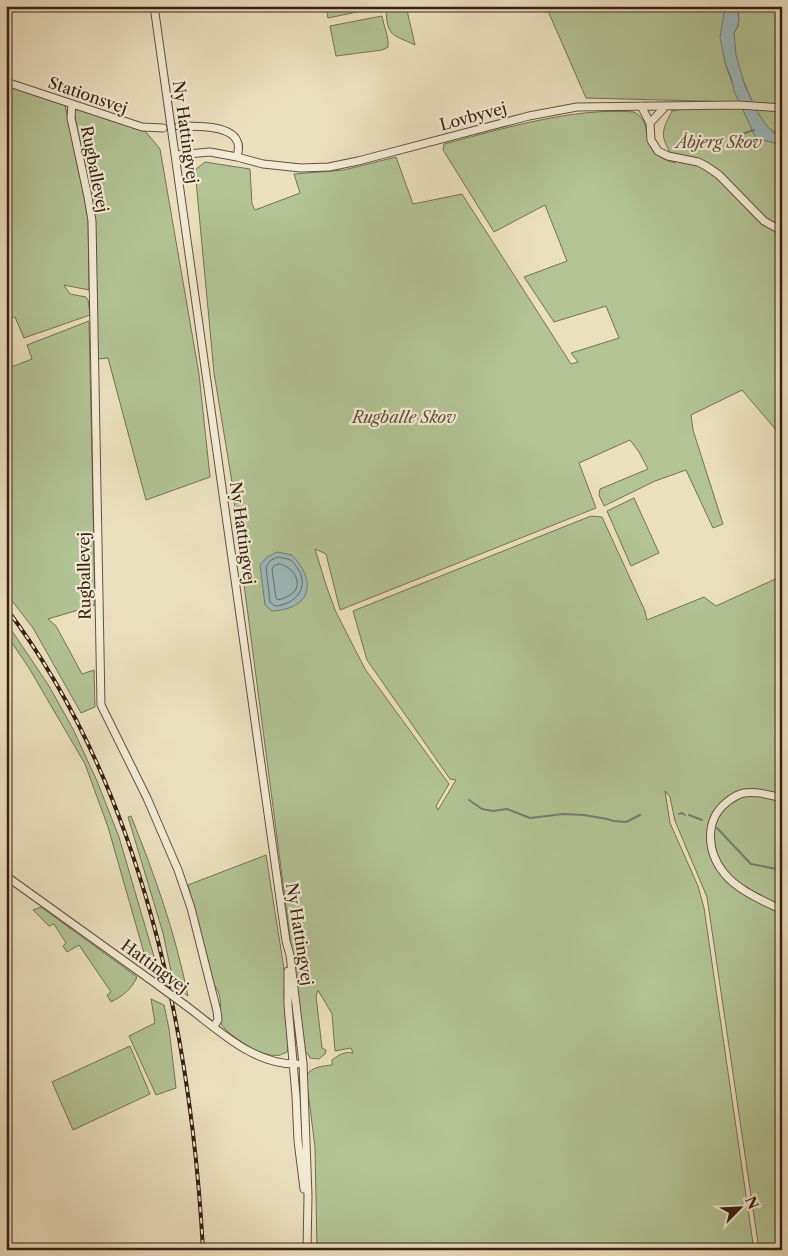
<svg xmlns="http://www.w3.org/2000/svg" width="788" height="1256" viewBox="0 0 788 1256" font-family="'Libre Caslon Text',serif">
	<rect width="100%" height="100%" fill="#ebe0be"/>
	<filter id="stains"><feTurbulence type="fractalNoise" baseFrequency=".004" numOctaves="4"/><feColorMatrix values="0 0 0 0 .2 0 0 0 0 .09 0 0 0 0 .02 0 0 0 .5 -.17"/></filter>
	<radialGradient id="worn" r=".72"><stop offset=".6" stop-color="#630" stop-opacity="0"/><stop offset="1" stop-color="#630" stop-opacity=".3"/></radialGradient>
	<path fill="#b3c394" stroke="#757254" d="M326,6H406L415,45C392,34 387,37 386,9L381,7L328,18Z
		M518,6H725V63L739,102L586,98L548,11Z
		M737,6H782V105L753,103C745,86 731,52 734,33C735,31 737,29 738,26C740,19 738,13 737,6Z
		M382,16C384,27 389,37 388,47L382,50L336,56L330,26Z
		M6,85L65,105L88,215L89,290L64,285L70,294L86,297L88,300L90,315L24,338L15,317L6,320Z
		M742,107L756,138L782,145V437L742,390L691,415L693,430L723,524L713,528L686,470L655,481L604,506L599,495L600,489L648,469L639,452L630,440L579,463L596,508L340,610L326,554L315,549L326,585L335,610L365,669L449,784L436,806L438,810L456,780L450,779L367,660L353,611L591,516L602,517L645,611L647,620L704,597L716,606L782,576V1250H759L707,897L675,821L670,797L665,791L670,823L698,886L704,908L754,1250H317L315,1147L306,1076C311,1067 322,1066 332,1065V1060C338,1055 346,1051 353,1053L351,1048L335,1051L332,1014L318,990L316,996L322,1048L326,1050L325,1054L319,1059L310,1058L308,1054L306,1053L305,1048H306L304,1045L244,584L231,476L214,373L195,170L205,162L250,169L252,204L255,210L300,193L294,174L344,170L396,157L413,204L462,194L571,364L578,362L571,353L619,338L606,306L554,322L524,277L567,261L545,205L494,232L443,150L444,144C503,129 572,107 634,112C658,125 633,152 675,163C664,138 657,138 672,111L681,109Z
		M755,107L782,110V135C769,132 760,120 755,107Z
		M79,108L146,132L160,149L199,374L210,477L146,500L108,358L98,359L94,217L74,113L76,110Z
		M89,321L95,605L48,619L56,626L82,674L94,670L95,707L81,713L33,628L6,593V369L32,359L27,345Z
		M634,498L659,553L631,566L607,511Z
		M6,622L49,686L73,729L97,781L119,837L155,960H146L108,827L85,764L29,668L6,634Z
		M131,816C155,876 175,932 188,996L174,986L163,933L128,817Z
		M266,855L285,975L284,995L288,1049L287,1052C287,1052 281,1055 280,1055C264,1059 230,1037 221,1024C219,1009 224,998 214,984L188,885Z
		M41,907L137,977C131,990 124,995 111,1002L107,995L111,992L79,945L67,952L63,946L66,943L54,924L49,926L33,910Z
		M151,999L164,1005L169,1029L176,1088L156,1095L129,1036L155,1023Z
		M130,1046L150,1094L73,1130L52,1082Z"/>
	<path fill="#9cbabc" stroke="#747c78" d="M725,6H737L739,19L737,28L734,33L736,55L745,86L758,113L767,126L774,133L782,135V145L756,138L734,91L731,77L725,63L720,37Z
		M277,552L292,555C317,581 312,609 272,611L265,605L260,565L267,557Z"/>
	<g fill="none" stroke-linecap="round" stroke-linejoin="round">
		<path stroke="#6a6d68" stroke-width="1" d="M278,557C281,558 287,558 290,560C293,561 296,566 298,569C310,587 295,605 275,606L270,602L266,567L270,561Z
			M279,564C289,565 301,577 296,589C293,595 285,598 278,600L276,598L272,569L274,566Z"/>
		<path stroke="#747c78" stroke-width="2" d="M728,144L731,141L735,142L742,134L754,130
			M469,800L482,809L493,811L507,809L530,818L563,814L584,815L607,819L614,821L626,822L640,815
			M679,814L682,813L685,815
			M689,815L702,820
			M717,828L751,864L782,870"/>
		<defs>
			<path id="minor" d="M154,6L286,941L290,955L303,1063L308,1196L307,1250
				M6,82L142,127L163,128
				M72,104L71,118L88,197L92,221L101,705L147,798L178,870L191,908L217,1011L218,1020L214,1026
				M641,106L650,123
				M663,106V109L650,123L651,140L658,151L668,156L698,162L706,166L719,175L764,221L782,231
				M179,126C195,126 230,125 237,141C240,146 238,151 237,157
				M176,155L210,152L237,157L263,164L301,168L329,167L358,161L529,116L577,107L739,105L782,108
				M782,798C769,795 757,791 744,793C739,794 732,798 727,802C704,820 707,852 724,873C737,890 764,901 782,910
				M6,876L148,978
				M288,971V1005L296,1096L298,1141L304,1189
				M185,1005C219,1030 253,1065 297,1064"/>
		</defs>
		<use href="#minor" stroke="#64503e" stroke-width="9"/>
		<use href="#minor" stroke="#f2ebd5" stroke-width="7"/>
		<defs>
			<path id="rail" d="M6,608C141,786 191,1031 203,1250"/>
		</defs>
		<use href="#rail" stroke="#372013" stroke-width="4"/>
		<use href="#rail" stroke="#f2ebd5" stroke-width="2" stroke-dasharray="5.5" stroke-linecap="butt"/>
		<defs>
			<path id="minor-bridge" d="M148,978L185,1005"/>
		</defs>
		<use href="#minor-bridge" stroke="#64503e" stroke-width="9" stroke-linecap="butt"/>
		<use href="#minor-bridge" stroke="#f2ebd5" stroke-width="7"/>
	</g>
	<g text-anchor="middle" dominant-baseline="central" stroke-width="4.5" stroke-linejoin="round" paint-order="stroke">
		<g font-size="16" fill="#372013" stroke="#f2ebd5">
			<text transform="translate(88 95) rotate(19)">Stationsvej</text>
			<text transform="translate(473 116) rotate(-15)">Lovbyvej</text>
			<text transform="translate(186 132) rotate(82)">Ny Hattingvej</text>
			<text transform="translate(95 169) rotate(79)">Rugballevej</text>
			<text transform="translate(243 533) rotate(82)">Ny Hattingvej</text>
			<text transform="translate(84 576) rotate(-91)">Rugballevej</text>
			<text transform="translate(300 934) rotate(81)">Ny Hattingvej</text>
			<text transform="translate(155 966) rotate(36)">Hattingvej</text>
		</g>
		<g font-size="16" font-style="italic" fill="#5c513a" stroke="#f2ebd5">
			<text x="719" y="142">Åbjerg Skov</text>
			<text x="404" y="417">Rugballe Skov</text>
		</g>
	</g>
	<rect width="788" height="1256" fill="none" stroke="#ebe0be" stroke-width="25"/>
	<rect x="8" y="8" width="773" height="1241" fill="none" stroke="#372013" stroke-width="2.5"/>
	<rect x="12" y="12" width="763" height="1231" fill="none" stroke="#372013"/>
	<g transform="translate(740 1208) rotate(66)" stroke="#f2ebd5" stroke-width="4" paint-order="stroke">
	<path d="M0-4L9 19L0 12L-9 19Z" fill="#372013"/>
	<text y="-8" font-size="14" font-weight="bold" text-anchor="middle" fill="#372013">N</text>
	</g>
	<rect width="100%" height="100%" filter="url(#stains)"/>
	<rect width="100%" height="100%" fill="url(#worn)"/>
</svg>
